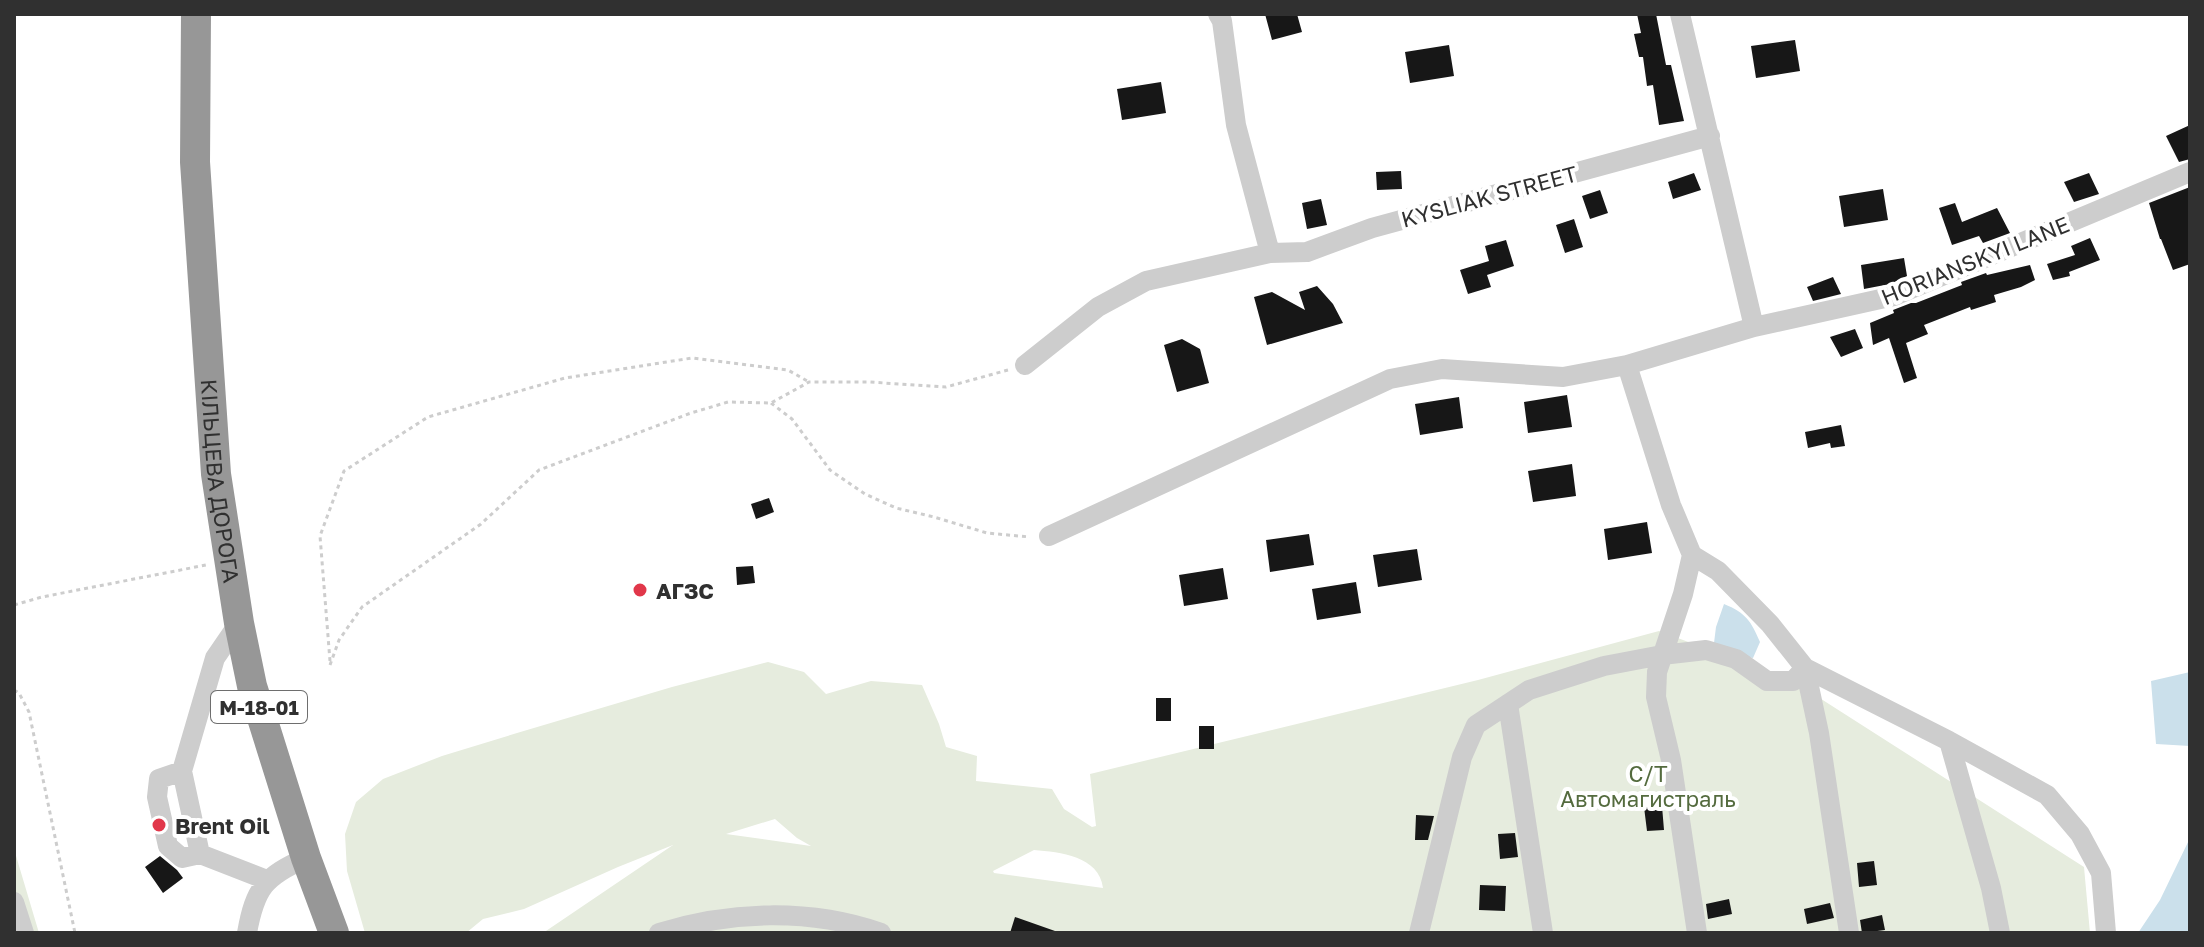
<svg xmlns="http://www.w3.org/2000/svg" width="2204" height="947" viewBox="0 0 2204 947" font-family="'Golos Text',sans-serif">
	<rect width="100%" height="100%" fill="#fff"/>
	<path fill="#e6ecde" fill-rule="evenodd" d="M1659,631L1793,681L2084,867L2090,933H543L673,845L618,867L524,909L483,919L466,933H365L347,871L345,834L356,802L383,779L442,756L517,733L672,687L768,662L804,672L826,694L871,681L922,685L939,724L946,747L977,756L976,781L1052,789L1064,809L1092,827L1096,826L1090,774L1478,680ZM775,819L797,838L811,846L726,834ZM1034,850C1060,852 1099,856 1103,888L994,873L993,871Z
		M14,849L39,933H14Z"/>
	<path fill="#cbe0eb" d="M1724,604C1746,613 1751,621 1760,642L1753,658L1713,651L1716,627Z
		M2190,672V746L2156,744L2151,681Z
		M2190,838V933H2138L2160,900Z"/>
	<path fill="#171717" d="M1265,14H1297L1302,32L1272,40Z
		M1637,14H1656L1666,65H1671L1684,121L1659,125L1653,85L1647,86L1643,57H1639L1634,34L1641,33Z
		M1795,40L1800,71L1756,78L1751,46Z
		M1449,45L1454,76L1410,83L1405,52Z
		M1161,82L1166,113L1122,120L1117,89Z
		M2190,125V159L2179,162L2166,136Z
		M1401,171L1402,189L1377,190L1376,172Z
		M1694,173L1701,190L1673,199L1668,182Z
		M2089,173L2099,194L2074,202L2064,182Z
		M2190,187V264L2173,270L2161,239H2160L2149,203Z
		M1883,189L1888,220L1844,227L1839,196Z
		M1600,190L1608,213L1590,219L1582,196Z
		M1321,199L1327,225L1307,229L1302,203Z
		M1955,203L1962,222L1997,208L2010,233L1983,243L1979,236L1952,245L1939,208Z
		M1574,219L1583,247L1565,253L1556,225Z
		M2090,238L2100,260L2069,272L2070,276L2053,280L2047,264L2075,255L2071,246Z
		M1506,240L1514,266L1487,275L1491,287L1468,294L1460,270L1489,261L1485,246Z
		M1904,258L1907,276L1890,284L1864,289L1861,265Z
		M2030,265L2035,280L2021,287L1994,295L1996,302L1971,310L1970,307L1924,325L1928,334L1906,343L1917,378L1904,383L1889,338L1873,345L1870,323L1894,313L1893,310L1911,303H1916L1962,285L1961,282L1986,273L1987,275Z
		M1833,277L1841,294L1813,301L1807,287Z
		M1317,286L1333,304L1343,323L1267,345L1254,297L1272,292L1305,310L1299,292Z
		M1855,329L1863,348L1841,357L1830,337Z
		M1182,339L1200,349L1209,383L1177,392L1164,345Z
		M1567,395L1572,427L1528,433L1524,402Z
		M1459,397L1463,428L1420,435L1415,404Z
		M1841,425L1845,446L1831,448L1830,443L1808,448L1805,432Z
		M1572,464L1576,496L1533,502L1528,471Z
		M769,498L774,512L756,519L751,504Z
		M1647,522L1652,553L1608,560L1604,529Z
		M1309,534L1314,565L1270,572L1266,540Z
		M1417,549L1422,580L1378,587L1373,555Z
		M753,566L755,583L737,585L736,567Z
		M1223,568L1228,599L1184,606L1179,575Z
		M1356,582L1361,613L1317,620L1312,589Z
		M1156,698H1171V721H1156Z
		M1199,726H1214V749H1199Z
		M1662,806L1664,830L1647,831L1644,807Z
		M1416,815L1434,816L1428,840H1415Z
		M1515,833L1518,857L1500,859L1498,834Z
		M160,856L177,870L183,878L163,893L145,867Z
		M1874,861L1877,885L1859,887L1857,863Z
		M1480,885L1506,886L1505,911L1479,910Z
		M1729,899L1732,914L1708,919L1706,904Z
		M1830,903L1834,918L1807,924L1804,909Z
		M1882,915L1885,930L1862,933L1860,920Z
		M1015,917L1055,931V933H1010Z"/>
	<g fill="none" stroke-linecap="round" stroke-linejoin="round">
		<path stroke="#cdcdcd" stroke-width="3" stroke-dasharray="4 4" stroke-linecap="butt" d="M771,403L792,419L830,470L865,494L896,508L934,517L987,533L1030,537
			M14,605L42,597L206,565
			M330,661L320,536L344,471L428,417L565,378L692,358L788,370L809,382
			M330,665L339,640L362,607L481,524L539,470L691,413L728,402L771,403L809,382H869L946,387L1008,370
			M14,690L19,693L29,712L75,933"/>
		<path stroke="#cdcdcd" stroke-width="20" d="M1218,14L1222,21L1236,125L1270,253
			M1680,14L1754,327
			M1025,365L1098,307L1146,281L1270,253L1307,252L1372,228L1710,136
			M1627,365L1671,505L1692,555L1718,571L1770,624L1805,668L1949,741L2047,795L2080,834L2101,873L2106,933
			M1049,536L1390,379L1442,369L1563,377L1627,365L1754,327L1894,296L2190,172
			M1692,555L1683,594L1657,672L1656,697L1671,760L1697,933
			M239,623L215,658L182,771L200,854L267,880
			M1508,704L1543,933
			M1949,741L1991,888L2000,933
			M182,771L159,779L157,797L168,846L182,858L200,854
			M14,902L24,933
			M247,933C255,888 265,876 306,858
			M659,933C730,911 810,908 881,933
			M1419,933L1462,757L1476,725L1529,690L1604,666L1662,655L1706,650L1736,659L1767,681H1793L1805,668L1819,733L1849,933"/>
		<path stroke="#979797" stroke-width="30" id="s1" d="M196,14L195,162L216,474L239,623L252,686L306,858L334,933"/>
	</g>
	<g fill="#e1374a" stroke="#fff" stroke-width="3">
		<circle cx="640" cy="590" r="8"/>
		<circle cx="159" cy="825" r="8"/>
	</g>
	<g text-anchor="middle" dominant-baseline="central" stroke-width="8" stroke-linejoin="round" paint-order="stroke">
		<rect fill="#fff" stroke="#6e6e6e" stroke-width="2" x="211" y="691" width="96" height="32" rx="6"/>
		<g font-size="20" font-weight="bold" fill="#303030">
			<text x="259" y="707">М-18-01</text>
		</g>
		<g font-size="22" fill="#303030" stroke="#fff">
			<text transform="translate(1489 196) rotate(-15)">KYSLIAK STREET</text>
			<text transform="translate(1975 260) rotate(-22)">HORIANSKYI LANE</text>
			<text stroke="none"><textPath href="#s1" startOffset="468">КІЛЬЦЕВА ДОРОГА</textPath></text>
		</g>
		<g font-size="22" font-weight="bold" fill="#303030" stroke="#fff" text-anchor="start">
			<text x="656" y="590">АГЗС</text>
			<text x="175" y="825">Brent Oil</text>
		</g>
		<g font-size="22" fill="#546b3e" stroke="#fff">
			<text x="1648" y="773">С/Т<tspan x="1648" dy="25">Автомагистраль</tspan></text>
		</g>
	</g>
	<rect width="2204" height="947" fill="none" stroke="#303030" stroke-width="32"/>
</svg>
